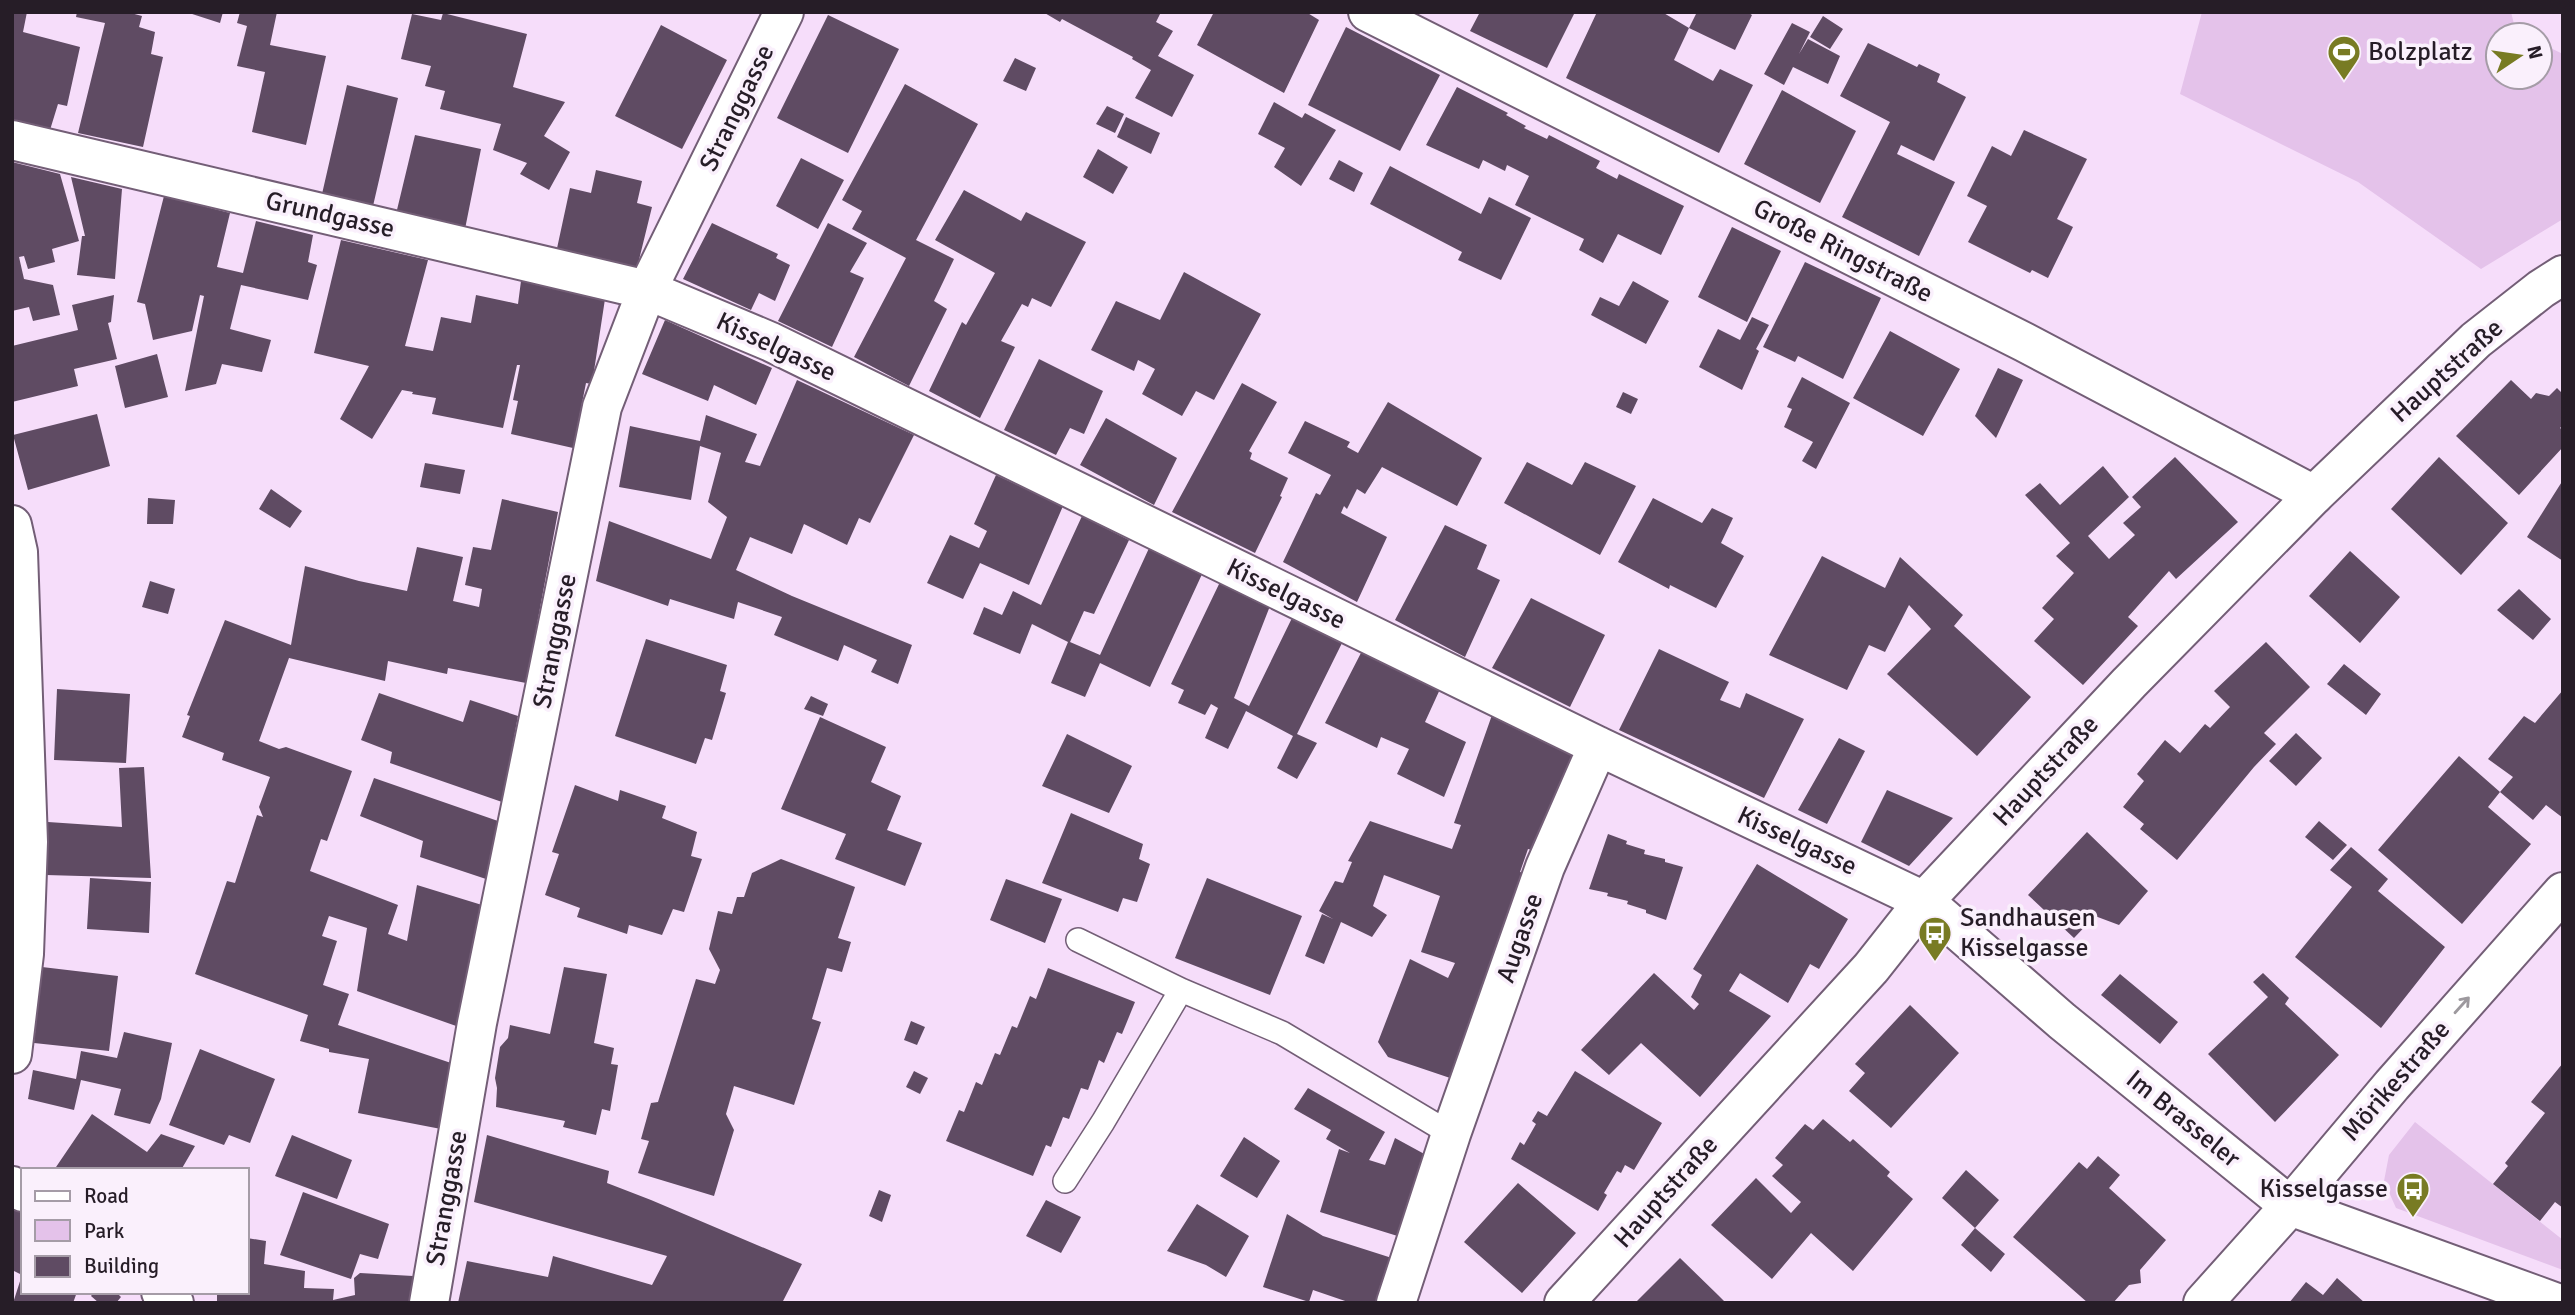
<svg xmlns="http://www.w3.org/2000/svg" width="2575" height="1315" viewBox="0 0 2575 1315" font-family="Signika,sans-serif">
	<rect width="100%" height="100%" fill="#f6ddfa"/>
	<path fill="#e4c2ea" d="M2202,12H2511L2516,32L2523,35H2498V77H2540V43L2563,54V219L2481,269L2358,182L2180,94Z
		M2415,1122L2563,1240V1270L2396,1208L2384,1181L2389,1155Z"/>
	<path fill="#5f4b63" d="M12,12H27L23,32L80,47L67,106L58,104L50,130L12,120Z
		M77,12H127L142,16L139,27L155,32L151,54L163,57L143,147L78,133L105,23L76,17Z
		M186,12H223L220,23Z
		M240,12H277L270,45L326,56L306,145L252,132L265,72L237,66L247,26L237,23Z
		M1043,12H1161L1156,22L1173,31L1158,56L1194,75L1172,117L1135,98L1151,70L1132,59L1133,57L1062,19L1060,22Z
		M1214,12H1306L1319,20L1284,93L1197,45Z
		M1480,12H1575L1547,68L1470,31Z
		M1597,12H1662L1689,28L1674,60L1713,81L1720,69L1753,85L1719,153L1566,78Z
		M1697,12H1747L1752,15L1735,50L1689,28Z
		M443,13L527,34L513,87L565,102L544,136L570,152L549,190L520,174L527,163L493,150L501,124L440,109L445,91L425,86L431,66L401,59L412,14L441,20Z
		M828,15L899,49L848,153L777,118Z
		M1823,16L1843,29L1830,49L1810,37Z
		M1792,23L1810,32L1799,54L1808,39L1840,56L1828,84L1793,67L1784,85L1764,74Z
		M661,25L727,60L682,149L615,116Z
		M1346,27L1440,75L1400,151L1308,105Z
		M1868,43L1917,67L1919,64L1940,74L1937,82L1966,97L1934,161L1901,145L1897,154L1955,182L1919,256L1842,217L1890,122L1840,96Z
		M1015,58L1036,68L1026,91L1003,81Z
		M905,84L978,124L916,240L954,259L934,301L947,309L909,386L854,357L906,258L852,229L862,211L842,200Z
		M347,85L398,98L373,206L322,194Z
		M1457,87L1508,113L1506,115L1526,126L1524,128L1547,139L1549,135L1600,161L1596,168L1617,179L1619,174L1684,206L1661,255L1618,234L1603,263L1579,250L1584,239L1515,205L1529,176L1507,165L1505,171L1483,160L1479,169L1426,145Z
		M1782,90L1856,131L1820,203L1744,164Z
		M1274,102L1302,118L1305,113L1336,130L1301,186L1274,167L1285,148L1258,134Z
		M1107,106L1124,114L1115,133L1096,124Z
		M1126,117L1160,133L1151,154L1117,137Z
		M2024,130L2087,159L2057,219L2073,227L2048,278L2032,270L2030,273L1968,242L1987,206L1967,196L1992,146L2011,156Z
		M415,135L481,149L465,229L396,214Z
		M1098,149L1128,167L1113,194L1083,177Z
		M801,158L844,180L818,229L776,206Z
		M1339,160L1363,173L1354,192L1329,179Z
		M12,162L60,174L79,241L52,249L55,262L28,269L24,256L19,257L24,279L53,285L60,315L33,321L29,307L12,311Z
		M1390,166L1481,214L1489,197L1531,218L1501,280L1458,260L1462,252L1370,204Z
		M596,170L642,181L637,203L652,207L637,268L556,253L570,188L591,193Z
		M71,177L122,189L115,279L77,275L82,236H85Z
		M964,190L1021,221L1026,212L1086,242L1051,307L1032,298L1028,307L1022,304L1001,341L1015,347L980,418L929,391L962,322L966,325L995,273L935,240Z
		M164,196L230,213L217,267L243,273L256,221L313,235L308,262L317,265L308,300L241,285L230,329L271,340L262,372L222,364L216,384L185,391L204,296L200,295L192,331L153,340L145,304L137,302Z
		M712,223L778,254L776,258L790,265L775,301L759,293L751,310L683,279Z
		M828,223L867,243L850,272L864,278L832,347L778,321Z
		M1732,227L1781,251L1747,322L1698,297Z
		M341,240L428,260L405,346L433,351L441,317L471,323L476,295L518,304L521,281L605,299L592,384L586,383L573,448L511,434L518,401L513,400L520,365H517L503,428L432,414L436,398L412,394L413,392L402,390L372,439L340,419L369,366L314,353Z
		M1805,262L1881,298L1843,379L1798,356L1795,362L1763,347Z
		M1184,272L1261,314L1214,400L1196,391L1182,416L1142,394L1155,369L1138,360L1134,371L1091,350L1116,301L1160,320Z
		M1633,281L1669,301L1646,344L1591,315L1600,297L1619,306Z
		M114,295L111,322L108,323L117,359L74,369L78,386L12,402V346L78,330L72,305Z
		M1752,317L1769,325L1756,349L1759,351L1742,390L1699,367L1718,329L1740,340Z
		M665,320L772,368L756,405L714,385L708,401L642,374Z
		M1890,331L1960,369L1923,436L1853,398Z
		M157,354L168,397L125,408L115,366Z
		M1039,359L1103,391L1084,434L1070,428L1056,455L1004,430Z
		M1998,368L2023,380L1996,438L1975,416Z
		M1802,377L1850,403L1816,469L1802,461L1813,442L1784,427L1792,409L1787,407Z
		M797,380L914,435L870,523L859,518L847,545L804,524L792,554L750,537L736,570L792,596L912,645L898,684L871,672L877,660L844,645L838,661L774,635L782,617L738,602L734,619L670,599L668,606L596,581L609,521L711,559L727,517L708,502L721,453L700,446L691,500L619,487L630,426L700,441L706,415L757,434L745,462L760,466Z
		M2511,380L2531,399L2536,393L2549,396L2557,388L2563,394V425L2560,428L2563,430V447L2519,495L2456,436Z
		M1242,383L1277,402L1249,451L1252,453L1250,459L1288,478L1280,496L1282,497L1255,553L1172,512Z
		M1623,392L1638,399L1631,414L1616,407Z
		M1388,402L1482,458L1457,506L1382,467L1365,494L1357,489L1347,509L1344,506L1341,513L1387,537L1357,602L1283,562L1316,493L1320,495L1331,475L1288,453L1305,421L1350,442L1347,447L1358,453Z
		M97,414L110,466L28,490L13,435Z
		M1106,418L1177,458L1154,505L1080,465Z
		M2175,457L2238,522L2176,579L2169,571L2128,617L2138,626L2083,685L2034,641L2054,619L2042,608L2074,573L2056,556L2070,543L2025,495L2040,483L2060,505L2103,466L2129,497L2088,536L2109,559L2135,535L2123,523L2141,507L2132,497Z
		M2439,457L2508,523L2461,575L2391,509Z
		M1527,462L1572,485L1585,462L1636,486L1600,555L1504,503Z
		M425,463L465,470L460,494L420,487Z
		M996,475L1063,506L1029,585L980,563L963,599L927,583L950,535L979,548L987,531L974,524Z
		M2563,480V561L2527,537Z
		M271,489L302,511L290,528L259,509Z
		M148,498L175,500L173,524H147Z
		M1653,498L1702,523L1712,508L1733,518L1721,543L1744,556L1716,608L1670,585L1669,589L1618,562Z
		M502,499L558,512L526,683L448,668L447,674L388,661L385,681L289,658L259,741L279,749L286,747L352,771L327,841L321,839L310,871L398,905L388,934L407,941L417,885L482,905L469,962L459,1027L357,991L367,928L329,916L322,936L337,941L323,985L349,994L338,1025L454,1064L441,1129L358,1113L369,1059L329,1052V1049L300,1041L308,1015L195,974L227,881L235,883L257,815L263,817L259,807L270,777L222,760L224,753L182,737L190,716L187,715L225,620L291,645L305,566L359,581L407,591L417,547L463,557L453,601L479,607L482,589L465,585L473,547L491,550Z
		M1082,516L1129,540L1094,614L1084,611L1070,642L1100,655L1150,546L1203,572L1150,687L1100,663L1085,697L1051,683L1068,642L1032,624L1020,654L973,634L984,607L1002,615L1013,591L1041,605Z
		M1445,525L1487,545L1477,569L1500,580L1465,657L1395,620Z
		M2350,551L2400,597L2360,643L2309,596Z
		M1822,556L1885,588L1900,557L1963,615L1954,626L2031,697L1977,756L1887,674L1931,629L1909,605L1885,652L1869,645L1847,690L1769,655Z
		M150,581L175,589L168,614L142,607Z
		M1220,582L1270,606L1234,698L1249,706L1292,618L1342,643L1297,734L1317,743L1297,779L1277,768L1293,736L1246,711L1228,749L1205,738L1218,708L1211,704L1205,715L1178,703L1184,690L1171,684Z
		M2519,589L2551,619L2533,640L2497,610Z
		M1531,598L1605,635L1570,707L1492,668Z
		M646,639L727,665L720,691L726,693L712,740L705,738L696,764L615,736Z
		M2266,642L2310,687L2264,733L2276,744L2254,767L2177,860L2140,829L2144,824L2123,807L2144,781L2137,774L2165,740L2180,753L2205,724L2210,728L2230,707L2214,691Z
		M1363,649L1441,687L1425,722L1466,742L1444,797L1397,774L1409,749L1381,737L1377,748L1325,723Z
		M1659,649L1729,682L1720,700L1740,708L1746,693L1804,719L1764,798L1619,730Z
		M2344,664L2381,694L2366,715L2327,684Z
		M57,689L130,694L126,763L54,760Z
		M2563,690V818L2546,805L2533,820L2500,792L2488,807L2531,844L2462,924L2378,850L2459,756L2500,792L2513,777L2488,759L2524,716L2535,723Z
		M379,693L463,722L470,700L518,716L502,802L390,763L392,752L361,740Z
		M811,696L828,704L823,716L804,709Z
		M1492,715L1574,752L1540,852L1528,849L1520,872L1531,875L1456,1080L1388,1057L1378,1042L1410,959L1448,978L1455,963L1421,952L1440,896L1384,875L1373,906L1387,915L1372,937L1341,922L1324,964L1305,956L1322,914L1333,919L1319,911L1335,881L1343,883L1352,862L1348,861L1370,821L1452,849L1461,825L1454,823Z
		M820,717L886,747L871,782L901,796L887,830L922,843L905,886L835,859L846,834L781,809Z
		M2296,733L2322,758L2296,786L2269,761Z
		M1067,734L1132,766L1109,813L1042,786Z
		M1839,738L1865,751L1827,824L1798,810Z
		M144,767L151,878L46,875L48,822L122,827L119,768Z
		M374,778L498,821L486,879L420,857L423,841L360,816Z
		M575,785L618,801L620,790L666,806L662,818L697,832L691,856L702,859L684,912L673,909L662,935L629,925L627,934L577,917L580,908L545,895L559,854L552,852Z
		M1887,790L1953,818L1909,866L1861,842Z
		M1071,813L1143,844L1139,859L1150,864L1137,902L1123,898L1118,912L1042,883Z
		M2319,821L2347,845L2333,860L2305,837Z
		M2087,832L2148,891L2119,925L2095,916L2074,938L2028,895Z
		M1608,834L1627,841L1626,844L1645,850L1644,854L1665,859V862L1683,867L1666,920L1646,913V910L1627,904L1628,901L1607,896L1608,893L1589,889Z
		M2351,847L2388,879L2378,891L2445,947L2381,1028L2295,957L2352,887L2330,870Z
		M781,859L855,887L838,938L851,942L842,972L827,968L812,1019L821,1022L794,1105L734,1086L726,1114L734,1130L714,1196L638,1173L649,1141L641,1139L651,1103L658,1102L696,979L715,984L720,970L709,949L718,911L732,914L737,897H744L752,873Z
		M1757,864L1848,919L1819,969L1810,964L1788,1003L1740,973L1729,991L1771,1016L1700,1097L1641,1043L1609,1075L1581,1050L1654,973L1694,1010L1699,1004L1691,997L1702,975L1693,969Z
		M90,878L151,882L149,933L87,929Z
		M1207,878L1302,916L1270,995L1175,958Z
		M1006,879L1062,899L1045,943L990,920Z
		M42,967L118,976L109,1051L34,1043Z
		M564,967L607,974L594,1043L614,1048L611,1064L618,1065L610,1111L602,1109L596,1135L563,1127L565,1121L496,1107L497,1088L495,1078L500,1047L508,1038L510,1025L550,1034Z
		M1048,968L1135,1002L1122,1034L1117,1032L1104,1063L1099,1060L1088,1090L1081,1088L1069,1119L1063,1117L1051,1147L1046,1145L1033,1176L946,1141L959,1110L964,1112L976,1082L982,1085L995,1053L1000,1055L1012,1026L1017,1028L1030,996L1036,999Z
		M2263,973L2289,998L2285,1004L2339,1055L2275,1122L2208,1054L2268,997L2253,982Z
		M2120,974L2178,1022L2160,1044L2101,995Z
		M1910,1005L1959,1053L1891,1128L1849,1091L1865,1073L1855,1064Z
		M911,1021L925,1027L917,1045L904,1040Z
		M124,1032L172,1043L161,1099L150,1124L114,1115L121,1089L81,1080L74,1110L28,1099L33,1070L76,1079L81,1051L117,1058Z
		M200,1049L275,1079L250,1143L229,1135L224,1145L169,1125Z
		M2563,1063V1208L2555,1202L2540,1221L2493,1184L2508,1166L2505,1163L2545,1113L2531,1102Z
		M914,1071L928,1078L920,1094L906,1087Z
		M1575,1071L1662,1123L1634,1170L1625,1165L1621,1173L1617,1171L1604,1193L1607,1195L1598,1211L1511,1159L1520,1142L1524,1145L1536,1124L1532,1121L1538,1111L1547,1116Z
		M1308,1088L1385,1132L1369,1160L1385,1165L1395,1138L1428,1156L1404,1238L1320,1212L1339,1149L1350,1153L1326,1139L1331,1130L1294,1109Z
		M92,1114L147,1152L161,1134L195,1146L181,1170H54Z
		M1823,1119L1850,1142L1853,1139L1890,1172L1887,1176L1913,1199L1853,1271L1811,1233L1772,1279L1711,1225L1756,1178L1791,1213L1801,1202L1772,1176L1783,1165L1775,1158L1805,1124L1813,1130Z
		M292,1135L352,1160L337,1199L275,1176Z
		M487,1135L609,1171L607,1183L651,1200L802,1264L782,1303H458L467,1261L548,1277L553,1256L652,1285L667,1256L474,1202Z
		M1244,1137L1280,1161L1257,1198L1220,1176Z
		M2098,1156L2120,1175L2109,1188L2166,1240L2140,1270L2141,1283L2129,1285L2113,1303H2088L2013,1237L2079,1162L2087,1169Z
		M1966,1170L1999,1200L1975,1228L1942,1198Z
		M1518,1183L1576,1233L1522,1293L1464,1242Z
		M879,1190L891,1195L882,1222L869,1216Z
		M303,1192L389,1224L378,1259L360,1254L351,1279L280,1255Z
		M1046,1200L1081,1217L1061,1253L1026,1236Z
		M12,1203L23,1207V1292H77L73,1303H13L22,1275L12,1270Z
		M1197,1204L1249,1236L1226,1277L1206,1265L1167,1251Z
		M1287,1214L1323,1236L1395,1259L1381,1303H1351L1313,1290L1309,1302L1263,1287Z
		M1975,1228L2005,1254L1991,1272L1961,1245Z
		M247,1238L266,1241L264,1264L305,1271L304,1288L334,1289L333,1300L355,1295L354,1278L360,1273L413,1276L409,1303L217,1302V1292H247Z
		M1680,1258L1718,1295L1726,1303H1635Z
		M2337,1278L2365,1303H2289L2306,1282L2323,1295Z
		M94,1292H116L121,1297L116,1303H99L91,1296Z"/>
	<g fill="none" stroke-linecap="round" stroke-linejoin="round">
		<defs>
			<path id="lane" d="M1078,940L1181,990L1282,1033L1451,1134
				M1065,1181L1103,1122L1181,990"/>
			<path id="street" d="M1368,12L2024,342L2314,495
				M12,140L647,290L771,342L1598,746L1924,901L2062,1021L2290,1206L2557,1303
				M12,525L18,552L28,842L24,954L12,1054
				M12,1186L23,1192
				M161,1292L174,1303
				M429,1303L477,1023L602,407L647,290L784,12
				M1396,1303L1451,1134L1545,867L1598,746
				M2203,1303L2290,1206L2392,1085L2563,892"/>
			<path id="secondary" d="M1564,1303L1871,968L1924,901L2129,683L2314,495L2476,340L2541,289L2563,275"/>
		</defs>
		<use href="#lane" stroke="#735e76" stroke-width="26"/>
		<use href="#street" stroke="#735e76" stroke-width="42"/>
		<use href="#secondary" stroke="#735e76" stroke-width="42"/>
		<use href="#lane" stroke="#fff" stroke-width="23"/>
		<use href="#street" stroke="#fff" stroke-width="38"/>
		<use href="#secondary" stroke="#fff" stroke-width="38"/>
	</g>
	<defs><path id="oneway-shaft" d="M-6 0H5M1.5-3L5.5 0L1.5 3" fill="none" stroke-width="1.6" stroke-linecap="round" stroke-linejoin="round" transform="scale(1.75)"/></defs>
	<use stroke="#9d999e" href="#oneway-shaft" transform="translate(2462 1005) rotate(-48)"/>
	<defs>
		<symbol id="stadium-pin" viewBox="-11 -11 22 30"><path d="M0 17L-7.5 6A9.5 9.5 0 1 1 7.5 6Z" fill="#787b23" stroke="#faf0fc"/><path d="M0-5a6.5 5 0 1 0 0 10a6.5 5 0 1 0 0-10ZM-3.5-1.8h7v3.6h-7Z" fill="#fff"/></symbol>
		<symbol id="bus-pin" viewBox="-11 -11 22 30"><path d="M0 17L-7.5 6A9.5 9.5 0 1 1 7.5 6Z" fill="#787b23" stroke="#faf0fc"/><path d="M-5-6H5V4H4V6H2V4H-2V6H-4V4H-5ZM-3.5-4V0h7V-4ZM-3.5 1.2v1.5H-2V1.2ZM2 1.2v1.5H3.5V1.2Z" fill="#fff"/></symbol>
	</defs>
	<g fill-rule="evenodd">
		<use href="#stadium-pin" x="2325" y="33" width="38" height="52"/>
		<use href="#bus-pin" x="1916" y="914" width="38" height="52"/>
		<use href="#bus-pin" x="2394" y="1170" width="38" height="52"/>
	</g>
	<g text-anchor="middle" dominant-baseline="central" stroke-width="7" stroke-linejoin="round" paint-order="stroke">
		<g font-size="26" fill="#261d27" stroke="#faf0fc" text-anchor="start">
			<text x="2368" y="52">Bolzplatz</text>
			<text x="1960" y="918">Sandhausen<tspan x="1960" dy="30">Kisselgasse</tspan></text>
			<text x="2388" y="1189" text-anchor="end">Kisselgasse</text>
		</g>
		<g font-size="26" fill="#261d27" stroke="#faf0fc">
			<text transform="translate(737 108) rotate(-64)">Stranggasse</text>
			<text transform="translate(330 215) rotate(13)">Grundgasse</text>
			<text transform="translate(1843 251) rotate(27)">Große Ringstraße</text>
			<text transform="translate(776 347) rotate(25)">Kisselgasse</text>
			<text transform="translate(2447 371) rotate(-42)">Hauptstraße</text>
			<text transform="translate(1286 594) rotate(26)">Kisselgasse</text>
			<text transform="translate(555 641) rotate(-79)">Stranggasse</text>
			<text transform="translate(2046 771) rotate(-47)">Hauptstraße</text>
			<text transform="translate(1797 841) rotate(25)">Kisselgasse</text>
			<text transform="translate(1520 938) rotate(-71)">Augasse</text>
			<text transform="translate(2396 1081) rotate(-49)">Mörikestraße</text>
			<text transform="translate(2183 1119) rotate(39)">Im Brasseler</text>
			<text transform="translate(1666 1192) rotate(-48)">Hauptstraße</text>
			<text transform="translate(447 1198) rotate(-80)">Stranggasse</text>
		</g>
	</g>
	<rect width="2575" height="1315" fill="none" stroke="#261d27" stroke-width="28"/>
	<rect x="21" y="1168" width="228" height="126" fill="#faf0fc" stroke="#a59ca7" stroke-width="2"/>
	<rect x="35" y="1191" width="35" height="10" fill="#ffffff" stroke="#a59ca7" stroke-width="2"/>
	<text x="84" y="1203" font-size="21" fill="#261d27">Road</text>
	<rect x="35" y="1220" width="35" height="21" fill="#e4c2ea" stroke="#a59ca7" stroke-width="2"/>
	<text x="84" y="1238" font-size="21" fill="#261d27">Park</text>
	<rect x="35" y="1256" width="35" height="21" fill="#5f4b63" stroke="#a59ca7" stroke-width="2"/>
	<text x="84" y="1273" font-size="21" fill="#261d27">Building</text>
	<g transform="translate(2519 56) rotate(77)"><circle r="33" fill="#faf0fc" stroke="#a59ca7" stroke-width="2"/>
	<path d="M0-5L12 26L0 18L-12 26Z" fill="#787b23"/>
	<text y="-10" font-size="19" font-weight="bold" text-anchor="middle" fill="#261d27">N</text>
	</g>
</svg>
